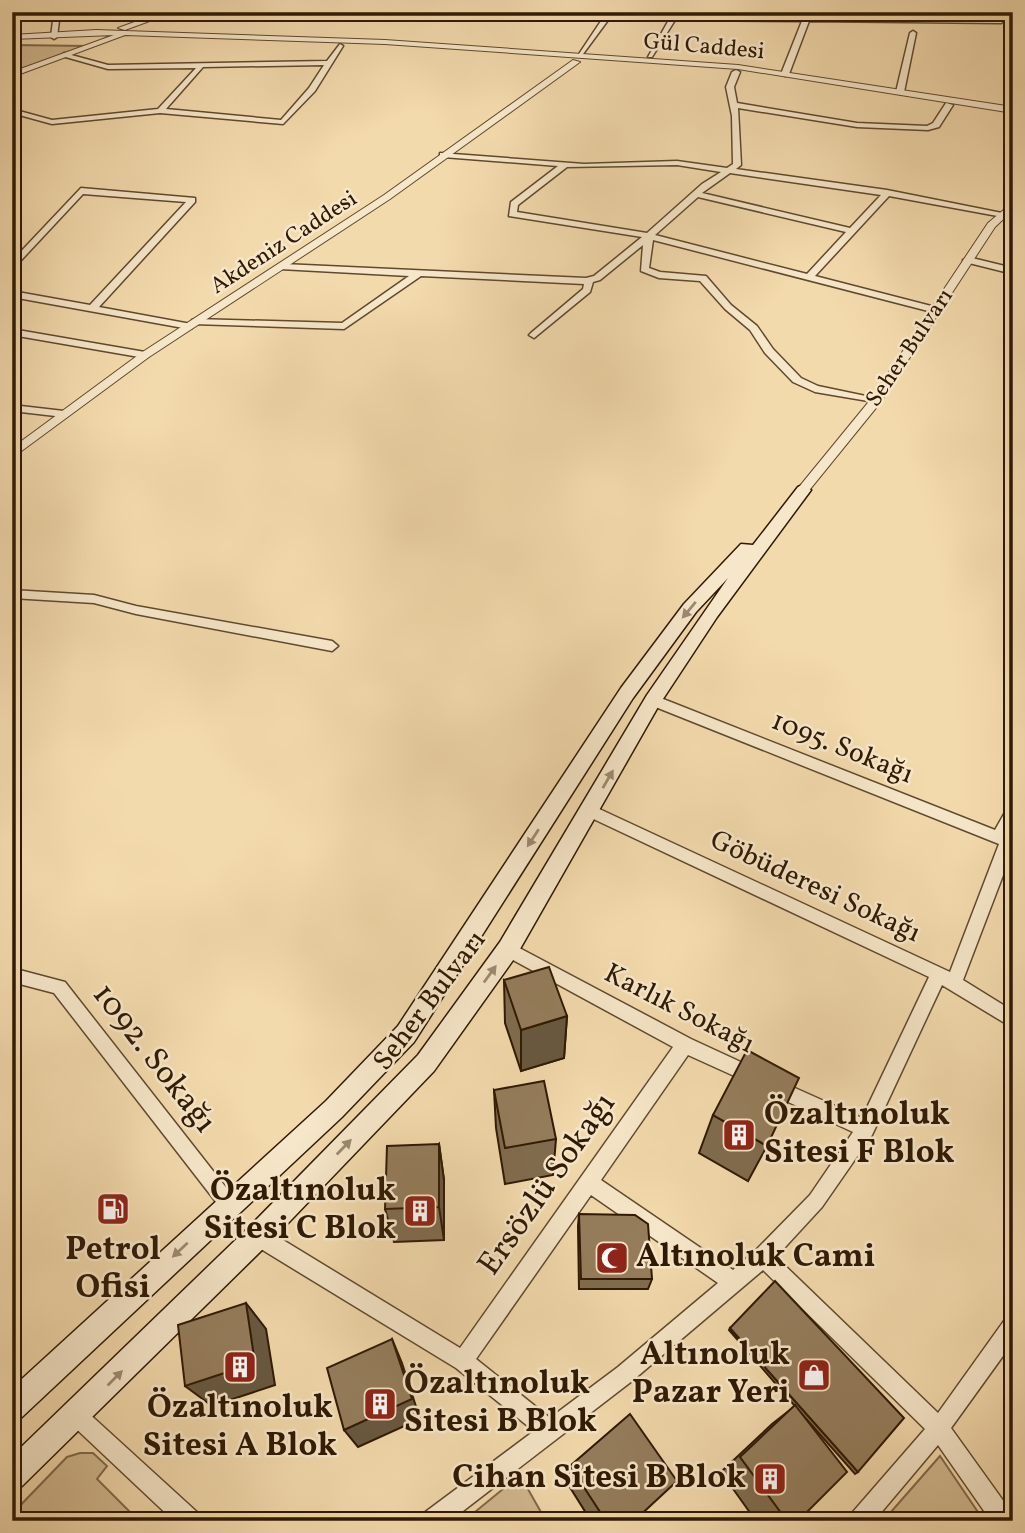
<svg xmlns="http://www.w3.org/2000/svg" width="1025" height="1533" viewBox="0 0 1025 1533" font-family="Vollkorn,serif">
	<rect width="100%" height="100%" fill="#f3daad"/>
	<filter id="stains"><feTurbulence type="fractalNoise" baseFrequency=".00286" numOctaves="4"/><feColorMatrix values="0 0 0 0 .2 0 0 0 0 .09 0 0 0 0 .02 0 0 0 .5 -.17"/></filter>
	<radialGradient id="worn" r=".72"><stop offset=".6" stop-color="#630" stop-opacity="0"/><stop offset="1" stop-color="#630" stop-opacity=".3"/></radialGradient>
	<path fill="#d2b990" stroke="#80694a" stroke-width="2" d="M12,45L90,46L12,76Z
		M80,1453H93L107,1466L97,1479L139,1521H18L13,1513L67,1457Z
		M940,1456L984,1521H883Z
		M520,1475L546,1521H464Z"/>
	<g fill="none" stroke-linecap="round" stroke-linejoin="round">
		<defs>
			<path id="minor" d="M54,12H60L57,37L54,39L51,37Z
				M607,12H614L583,54H579Z
				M673,16L1001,19L1004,21L1001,23L809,21L789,74L785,76L781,74L802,21L675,20L652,57H648L670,18Z
				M913,31L916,33L904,92L900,94L896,92L910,33Z
				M340,44L343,46L315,91L283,124L160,113L52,124L12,113V109L52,120L158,109L196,68L108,69L62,56L64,53L108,65L327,61ZM324,65L309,88L281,120L166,109L203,67Z
				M736,70L740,72L734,87L737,103L857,123L927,126L933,123L946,103L953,105L939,127L928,130L857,127L738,108L741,165L736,169L887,190L1007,214L1003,217L889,196L815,276L939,308L941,310L936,313L653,240L649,268L660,272L706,276L731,305L757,326L773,349L801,378L818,386L880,399V403L815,392L793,382L765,353L750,330L725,309L700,281L659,278L641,271L643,245L600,280L593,282L590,292L534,338L529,335L531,333L583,289L584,284L421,276L344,329L193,324L192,328L189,329L12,297V291L90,305L186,202L83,194L12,270V261L81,188L195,198V202L99,307L191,324L192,320L195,319L342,323L409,276L280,269V265L283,264L586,278L594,276L642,237L509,216L511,202L558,166L443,157H440V153L584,164L677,161L727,168L733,164L732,116L726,87L732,72ZM677,165L721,172L702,184L647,233L517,212L518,205L567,167ZM730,173L881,195L850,228L702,193ZM698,197L846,232L807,274L655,235Z
				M968,257L1013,268V274L965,262L963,260Z
				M12,329L145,352L150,355L145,358L12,335Z
				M12,405L64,411L69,414L64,417L12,411Z
				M12,590L94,595L136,606L332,641L338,646L332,651L136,614L94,603L12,598Z
				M653,695L995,830L1008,807L1013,805V825L1008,835L1013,837V849L963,980L1013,1011V1028L942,985L872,1135L822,1207L776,1257L938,1413L1006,1318L1013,1315V1342L951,1428L1012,1513L1013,1521H991L938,1445L874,1521H849L852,1513L925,1429L763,1270L632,1381L450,1521H421L424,1513L534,1431L456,1368L251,1243L249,1236L251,1229L258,1227L265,1229L460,1348L673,1047L502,954L500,949L502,944L508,942L691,1039L758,1070L761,1076L758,1082L752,1084L688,1055L601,1180L733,1270L756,1250L810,1195L853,1132L771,1094L768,1088L771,1082L777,1080L862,1118L929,977L585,815L583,811L585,807H595L950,972L999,844L648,704L646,700ZM591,1195L718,1283L618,1367L550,1418L476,1359Z
				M12,968L65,982L235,1199L238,1205L235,1211L229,1214L223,1211L54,993L12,982Z
				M77,1406L84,1409L198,1513L201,1521H174L70,1423L67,1416L70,1409Z"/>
			<path id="tertiary" d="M162,12H174L125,30L118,28Z
				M96,30L385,40L738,65L1013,107V113L738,69L385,44L125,35L12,77V72L114,35L12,39V35Z
				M573,60L580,62L390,199L149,357L12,458V448L141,353L384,195Z
				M1013,202V210L995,227L880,403L807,493H799V487L871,399L988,223Z"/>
			<path id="secondary" d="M803,485L811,490L717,617L659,705L516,956L434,1071L267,1245L22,1486L12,1490V1456L249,1227L418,1055L500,942L647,695L728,578L696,612L633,698L414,1042L342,1117L22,1417L12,1421V1388L326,1101L398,1026L621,688L684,604L741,544L753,545L798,487Z"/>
		</defs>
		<use href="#minor" stroke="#60492e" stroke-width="3"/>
		<use href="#tertiary" stroke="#60492e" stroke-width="2"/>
		<use href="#secondary" stroke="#2f1904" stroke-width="3"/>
		<use href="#minor" fill="#f7e7ca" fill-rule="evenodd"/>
		<use href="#tertiary" fill="#f7e7ca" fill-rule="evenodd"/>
		<use href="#secondary" fill="#f7e7ca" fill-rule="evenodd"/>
	</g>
	<path fill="#806c4f" stroke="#2f1904" stroke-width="2" d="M504,980L567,1016L564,1058L521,1071L505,1023Z
		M494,1090L556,1139L553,1175L505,1184L496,1128Z
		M713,1115L767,1146L748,1181L699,1153Z
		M439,1144L444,1180V1240L394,1242L385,1209Z
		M579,1214L652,1279L648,1289H579L578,1226Z
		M730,1328L858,1472L855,1474L801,1413L798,1521H756L721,1472L772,1424L795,1406L729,1330Z
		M570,1466L635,1521H591L566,1481Z"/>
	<path fill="#685840" stroke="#2f1904" stroke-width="2" d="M567,1016L564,1058L521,1071V1030Z
		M439,1144L444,1180V1240L439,1207Z
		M246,1303L266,1329L275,1385L212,1406L185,1386Z
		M392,1339L402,1363L420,1419L358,1447L344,1430Z"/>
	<path fill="#957d5c" stroke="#2f1904" stroke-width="2" d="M549,967L567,1016L521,1030L504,980Z
		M747,1050L799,1078L767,1146L713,1115Z
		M544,1081L556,1139L505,1148L494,1090Z
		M439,1144V1207L385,1209L387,1146Z
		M579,1214L635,1215L648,1224L652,1279H581Z
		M775,1281L904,1418L858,1472L730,1328Z
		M246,1303L255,1363L185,1386L178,1325Z
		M392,1339L412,1399L344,1430L327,1368Z
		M795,1405L847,1472L798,1521H787L740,1457Z
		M630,1414L677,1481L634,1521H606L570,1466Z"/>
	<defs><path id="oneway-solid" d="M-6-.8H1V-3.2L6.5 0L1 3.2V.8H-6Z" transform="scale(1.75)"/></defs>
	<g fill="#9d8a71">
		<use href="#oneway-solid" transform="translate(689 610) rotate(130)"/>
		<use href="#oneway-solid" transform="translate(608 779) rotate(-60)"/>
		<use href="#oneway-solid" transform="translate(533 838) rotate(123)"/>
		<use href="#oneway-solid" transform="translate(490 974) rotate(-54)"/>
		<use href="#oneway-solid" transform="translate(344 1147) rotate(-46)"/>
		<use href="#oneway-solid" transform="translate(180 1250) rotate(137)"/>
		<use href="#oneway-solid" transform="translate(115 1378) rotate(-45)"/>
	</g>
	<defs>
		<symbol id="building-square" viewBox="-11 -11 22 22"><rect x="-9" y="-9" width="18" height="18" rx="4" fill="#8f2418" stroke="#f7e7ca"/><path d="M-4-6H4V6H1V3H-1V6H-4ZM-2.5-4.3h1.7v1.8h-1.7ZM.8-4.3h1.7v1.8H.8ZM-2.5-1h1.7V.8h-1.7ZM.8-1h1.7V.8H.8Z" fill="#fff"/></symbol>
		<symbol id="fuel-square" viewBox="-11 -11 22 22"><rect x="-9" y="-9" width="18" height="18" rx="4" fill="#8f2418" stroke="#f7e7ca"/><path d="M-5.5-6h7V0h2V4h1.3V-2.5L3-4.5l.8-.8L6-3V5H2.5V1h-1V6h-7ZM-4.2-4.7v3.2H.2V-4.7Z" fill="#fff"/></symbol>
		<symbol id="mosque-square" viewBox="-11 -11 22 22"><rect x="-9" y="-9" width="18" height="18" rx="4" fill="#8f2418" stroke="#f7e7ca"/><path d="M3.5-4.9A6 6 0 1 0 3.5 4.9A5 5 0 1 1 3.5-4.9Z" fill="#fff"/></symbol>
		<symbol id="shop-square" viewBox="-11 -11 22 22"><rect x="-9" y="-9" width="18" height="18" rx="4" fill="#8f2418" stroke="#f7e7ca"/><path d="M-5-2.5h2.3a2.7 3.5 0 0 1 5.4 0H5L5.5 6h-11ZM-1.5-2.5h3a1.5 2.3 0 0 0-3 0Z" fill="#fff"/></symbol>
	</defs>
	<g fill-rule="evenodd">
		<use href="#building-square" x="720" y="1116" width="38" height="38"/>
		<use href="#fuel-square" x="94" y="1190" width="38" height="38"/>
		<use href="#building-square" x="401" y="1192" width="38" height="38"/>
		<use href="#mosque-square" x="593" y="1239" width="38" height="38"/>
		<use href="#building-square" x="221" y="1348" width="38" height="38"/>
		<use href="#shop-square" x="795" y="1356" width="38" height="38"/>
		<use href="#building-square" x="361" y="1385" width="38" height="38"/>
		<use href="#building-square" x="751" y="1460" width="38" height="38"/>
	</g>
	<g text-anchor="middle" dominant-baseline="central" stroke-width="5" stroke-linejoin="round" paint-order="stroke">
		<g font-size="23" fill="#2f1904" stroke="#f7e7ca">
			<text transform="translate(704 47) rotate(5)">Gül Caddesi</text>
			<text transform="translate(284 243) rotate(-33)">Akdeniz Caddesi</text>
			<text transform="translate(910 348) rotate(-56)">Seher Bulvarı</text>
		</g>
		<g font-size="28" fill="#2f1904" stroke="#f7e7ca">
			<text transform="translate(842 748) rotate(22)">1095. Sokağı</text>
			<text transform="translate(815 887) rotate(25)">Göbüderesi Sokağı</text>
			<text transform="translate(430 1001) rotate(-53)">Seher Bulvarı</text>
			<text transform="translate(679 1009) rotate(27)">Karlık Sokağı</text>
		</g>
		<g font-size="33" fill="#2f1904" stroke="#f7e7ca">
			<text transform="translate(153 1059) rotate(52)">1092. Sokağı</text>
			<text transform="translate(548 1185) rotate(-55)">Ersözlü Sokağı</text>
		</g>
		<g font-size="33" font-weight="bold" fill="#2f1904" stroke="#f7e7ca" text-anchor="start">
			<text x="764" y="1116">Özaltınoluk<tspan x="764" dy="38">Sitesi F Blok</tspan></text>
			<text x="396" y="1192" text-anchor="end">Özaltınoluk<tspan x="396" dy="38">Sitesi C Blok</tspan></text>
			<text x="113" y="1251" text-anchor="middle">Petrol<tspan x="113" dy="38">Ofisi</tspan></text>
			<text x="636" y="1258">Altınoluk Cami</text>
			<text x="790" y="1356" text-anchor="end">Altınoluk<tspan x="790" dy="38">Pazar Yeri</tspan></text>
			<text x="404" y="1385">Özaltınoluk<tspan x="404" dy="38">Sitesi B Blok</tspan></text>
			<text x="240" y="1409" text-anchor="middle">Özaltınoluk<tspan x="240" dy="38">Sitesi A Blok</tspan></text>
			<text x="746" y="1479" text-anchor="end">Cihan Sitesi B Blok</text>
		</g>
	</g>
	<rect width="1025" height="1533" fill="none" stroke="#f3daad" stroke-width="42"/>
	<rect x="14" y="14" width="997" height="1505" fill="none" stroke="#2f1904" stroke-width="3.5"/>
	<rect x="21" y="21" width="983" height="1491" fill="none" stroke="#2f1904" stroke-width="2"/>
	<rect width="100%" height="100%" filter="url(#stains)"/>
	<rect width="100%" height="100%" fill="url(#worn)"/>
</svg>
